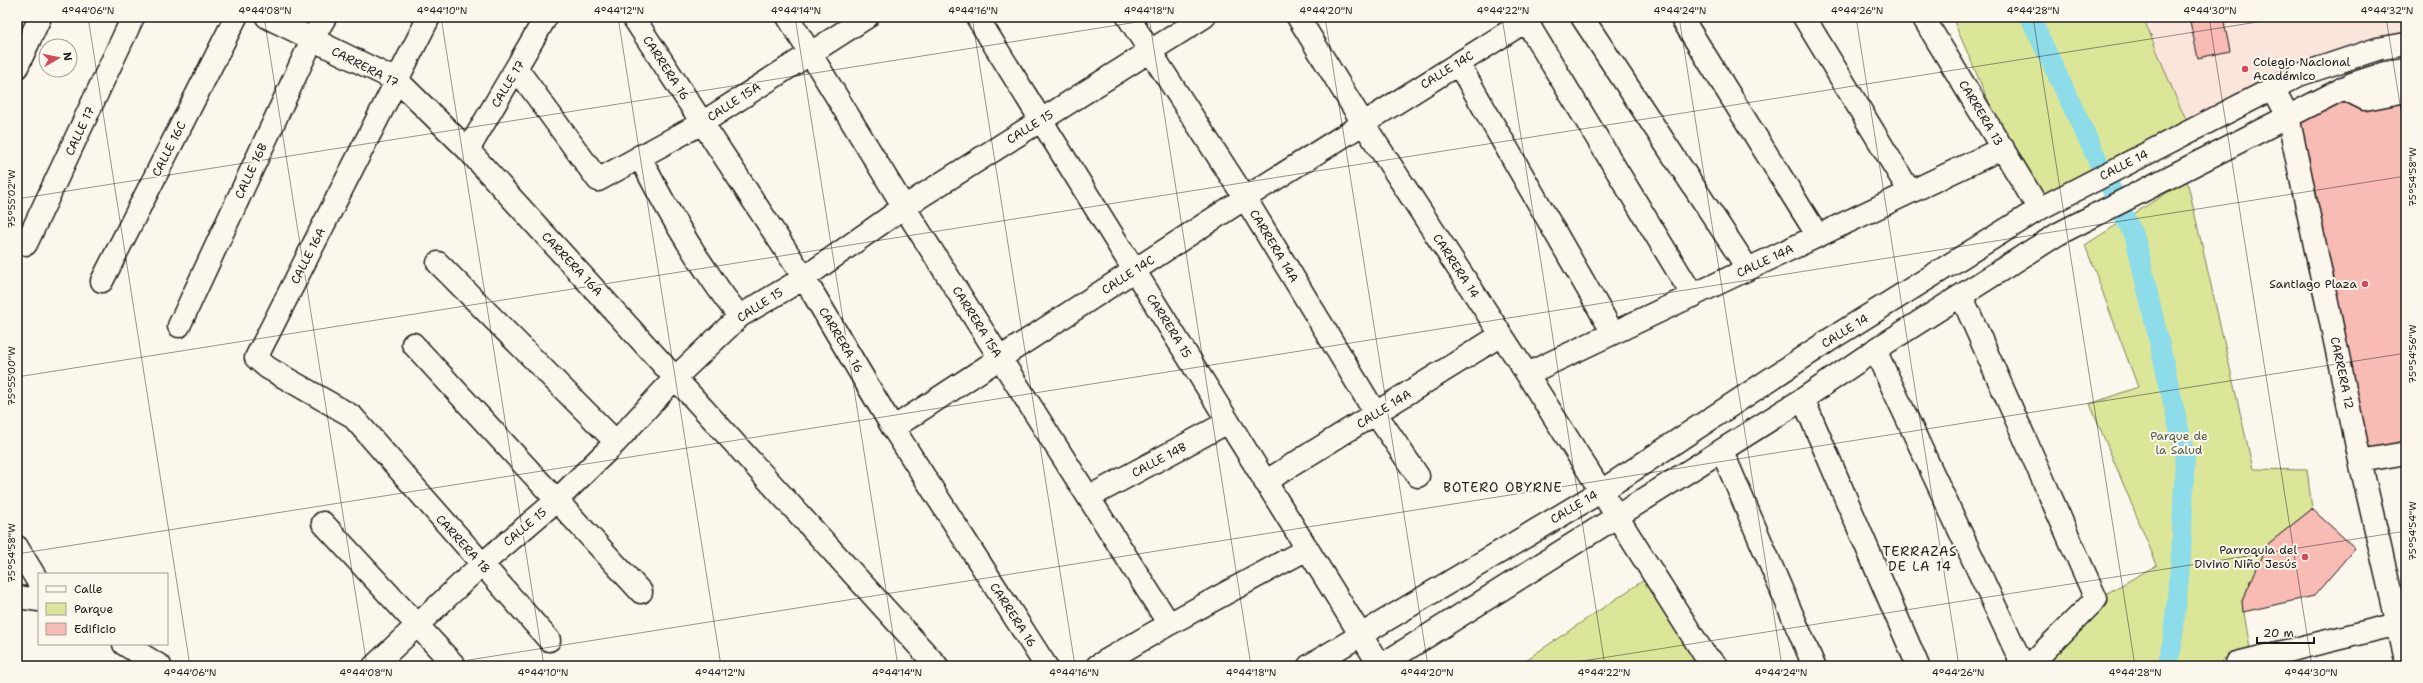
<svg xmlns="http://www.w3.org/2000/svg" width="2423" height="683" viewBox="0 0 2423 683" font-family="'Shantell Sans',sans-serif">
	<rect width="100%" height="100%" fill="#fbf7ec"/>
	<filter id="ink" filterUnits="userSpaceOnUse"><feTurbulence type="fractalNoise" baseFrequency=".025" numOctaves="2"/><feDisplacementMap in="SourceGraphic" scale="8" xChannelSelector="R" yChannelSelector="G"/><feConvolveMatrix kernelMatrix="1 2 1 2 8 2 1 2 1" color-interpolation-filters="sRGB"/></filter>
	<g filter="url(#ink)">
		<path fill="#fae5db" d="M2143,17H2406V44L2377,49L2192,130L2179,105Z"/>
		<path fill="#dbe699" stroke="#7c815a" d="M1952,17H2143L2179,105L2192,130L2039,209L1993,112Z
			M2187,180L2253,469L2307,470L2312,509L2268,544L2242,601L2251,654L2223,659L2218,666H2039L2102,596L2157,565L2090,404L2138,387L2085,245Z
			M1644,580L1698,666H1517Z"/>
		<g fill="none" stroke-linecap="round" stroke-linejoin="round">
			<path stroke="#8ddcea" stroke-width="20" d="M2030,17L2136,241L2185,455L2181,557L2172,647L2167,666"/>
		</g>
		<path fill="#f8bcb4" stroke="#1c1c1c" d="M2189,17H2223L2230,51L2198,58Z
			M2343,88L2406,91V453L2360,461L2288,116Z
			M2312,509L2355,548L2314,596L2243,612L2242,601L2268,544Z"/>
		<g fill="none" stroke-linecap="round" stroke-linejoin="round">
			<defs>
				<path id="minor" d="M267,17L398,81L468,150L937,666
					M429,17L256,358L268,368L352,416L549,640
					M633,17L804,278L893,428L1046,666
					M788,17L904,207L1169,624
					M977,17L1380,666
					M1128,17L1245,198L1376,414L1418,476
					M1298,17L1363,123L1527,374L1704,654L1717,666
					M1582,17L1748,269
					M1681,17L1818,236
					M1804,17L1910,192
					M1923,17L2039,209
					M1526,21L1693,296
					M1458,63L1613,333
					M17,67L40,17
					M517,69L598,180L702,123L867,17
					M2273,88L2288,116L2360,461L2406,660
					M2343,88L2365,99L2406,91
					M468,150L546,17
					M640,156C656,191 676,224 697,257C711,277 723,298 740,316
					M26,244L133,17
					M438,263L616,442
					M102,281L236,17
					M1962,297L2096,599L2029,666
					M179,326L312,40L325,17
					M413,344L641,592
					M1875,350L2023,666
					M1527,374L2003,148
					M1803,399L1918,666
					M893,428L1245,198L1532,17
					M1722,451L1814,666
					M2360,461L2406,453
					M1265,482L1501,335
					M1089,497L1228,422
					M323,523L455,666
					M17,547L39,583
					M17,597L39,600
					M124,644L160,666
					M2237,663L2398,624
					M374,666L481,565L556,501L616,442L676,377L740,316L804,278L904,207L1204,17
					M1097,666L1169,624L1307,549"/>
				<path id="major" d="M1309,666L1600,492L1834,337L2039,209L2299,75L2377,49L2406,44
					M1380,666L1803,399L1875,350L2058,234L2352,84L2386,73L2406,70"/>
			</defs>
			<use href="#minor" stroke="#1c1c1c" stroke-width="25"/>
			<use href="#major" stroke="#1c1c1c" stroke-width="25"/>
			<use href="#minor" stroke="#fbf7ec" stroke-width="22"/>
			<use href="#major" stroke="#fbf7ec" stroke-width="22"/>
		</g>
	</g>
	<path fill="none" stroke="#1c1c1c" stroke-width="1" stroke-opacity="0.45" d="M88,17L190,666M264,17L367,666M441,17L544,666M618,17L721,666M795,17L898,666M972,17L1075,666M1149,17L1251,666M1325,17L1428,666M1502,17L1605,666M1679,17L1782,666M1856,17L1959,666M2033,17L2135,666M2209,17L2312,666M2386,17L2406,142M17,22L49,17M17,199L1169,17M17,377L2289,17M17,554L2406,176M431,666L2406,353M1551,666L2406,531"/>
	<g fill="#d1495b" stroke="#fbf7ec" stroke-width="1.5">
		<circle cx="2245" cy="69" r="4"/>
		<circle cx="2365" cy="284" r="4"/>
		<circle cx="2305" cy="557" r="4"/>
	</g>
	<g text-anchor="middle" dominant-baseline="central" stroke-width="4" stroke-linejoin="round" paint-order="stroke">
		<g font-size="12" fill="#1c1c1c" stroke="#fbf7ec" text-anchor="end">
			<text x="2253" y="62" text-anchor="start">Colegio Nacional<tspan x="2253" dy="14">Académico</tspan></text>
			<text x="2357" y="284">Santiago Plaza</text>
			<text x="2297" y="550">Parroquia del<tspan x="2297" dy="14">Divino Niño Jesús</tspan></text>
		</g>
		<g font-size="12" fill="#1c1c1c" stroke="#fbf7ec">
			<text transform="translate(365 67) rotate(27)">CARRERA 17</text>
			<text transform="translate(666 68) rotate(57)">CARRERA 16</text>
			<text transform="translate(1447 70) rotate(-32)">CALLE 14C</text>
			<text transform="translate(508 84) rotate(-59)">CALLE 17</text>
			<text transform="translate(734 102) rotate(-33)">CALLE 15A</text>
			<text transform="translate(1981 113) rotate(59)">CARRERA 13</text>
			<text transform="translate(1030 127) rotate(-32)">CALLE 15</text>
			<text transform="translate(80 131) rotate(-65)">CALLE 17</text>
			<text transform="translate(169 149) rotate(-63)">CALLE 16C</text>
			<text transform="translate(2124 165) rotate(-27)">CALLE 14</text>
			<text transform="translate(251 171) rotate(-65)">CALLE 16B</text>
			<text transform="translate(1274 246) rotate(59)">CARRERA 14A</text>
			<text transform="translate(308 256) rotate(-63)">CALLE 16A</text>
			<text transform="translate(1765 261) rotate(-25)">CALLE 14A</text>
			<text transform="translate(572 264) rotate(47)">CARRERA 16A</text>
			<text transform="translate(1456 266) rotate(57)">CARRERA 14</text>
			<text transform="translate(1128 275) rotate(-33)">CALLE 14C</text>
			<text transform="translate(760 305) rotate(-33)">CALLE 15</text>
			<text transform="translate(977 322) rotate(58)">CARRERA 15A</text>
			<text transform="translate(1169 326) rotate(58)">CARRERA 15</text>
			<text transform="translate(1845 331) rotate(-32)">CALLE 14</text>
			<text transform="translate(841 340) rotate(59)">CARRERA 16</text>
			<text transform="translate(2342 373) rotate(78)">CARRERA 12</text>
			<text transform="translate(1384 409) rotate(-32)">CALLE 14A</text>
			<text transform="translate(1159 460) rotate(-28)">CALLE 14B</text>
			<text transform="translate(1574 507) rotate(-31)">CALLE 14</text>
			<text transform="translate(525 527) rotate(-40)">CALLE 15</text>
			<text transform="translate(463 544) rotate(48)">CARRERA 18</text>
			<text transform="translate(1013 615) rotate(57)">CARRERA 16</text>
		</g>
		<g font-size="12" fill="#555942" stroke="#fbf7ec">
			<text x="2179" y="436">Parque de<tspan x="2179" dy="14">la Salud</tspan></text>
		</g>
		<g font-size="13" letter-spacing="1" fill="#1c1c1c" stroke="#fbf7ec">
			<text x="1503" y="487">BOTERO OBYRNE</text>
			<text x="1920" y="551">TERRAZAS<tspan x="1920" dy="15">DE LA 14</tspan></text>
		</g>
	</g>
	<rect width="2423" height="683" fill="none" stroke="#fbf7ec" stroke-width="44"/>
	<rect x="38" y="573" width="130" height="72" fill="#fbf7ec" stroke="#a29f99"/>
	<rect x="46" y="586" width="20" height="6" fill="#fbf7ec" stroke="#a29f99"/>
	<text x="74" y="593" font-size="12" fill="#1c1c1c">Calle</text>
	<rect x="46" y="603" width="20" height="12" fill="#dbe699" stroke="#a29f99"/>
	<text x="74" y="613" font-size="12" fill="#1c1c1c">Parque</text>
	<rect x="46" y="623" width="20" height="12" fill="#f8bcb4" stroke="#a29f99"/>
	<text x="74" y="633" font-size="12" fill="#1c1c1c">Edificio</text>
	<g transform="translate(58 58) rotate(81)"><circle r="19" fill="#fbf7ec" stroke="#a29f99"/>
	<path d="M0-3L7 15L0 10L-7 15Z" fill="#d1495b"/>
	<text y="-6" font-size="11" font-weight="bold" text-anchor="middle" fill="#1c1c1c">N</text>
	</g>
	<path d="M2257 637v6h57v-6" fill="none" stroke="#1c1c1c" stroke-width="2"/>
	<text x="2263" y="637" font-size="12" fill="#1c1c1c" stroke="#fbf7ec" stroke-width="3" paint-order="stroke">20 m</text>
	<rect x="22" y="22" width="2379" height="639" fill="none" stroke="#1c1c1c" stroke-width="1.5"/>
	<g font-size="10" text-anchor="middle" fill="#1c1c1c">
		<text x="88" y="14">4°44'06"N</text>
		<text x="265" y="14">4°44'08"N</text>
		<text x="442" y="14">4°44'10"N</text>
		<text x="619" y="14">4°44'12"N</text>
		<text x="796" y="14">4°44'14"N</text>
		<text x="973" y="14">4°44'16"N</text>
		<text x="1149" y="14">4°44'18"N</text>
		<text x="1326" y="14">4°44'20"N</text>
		<text x="1503" y="14">4°44'22"N</text>
		<text x="1680" y="14">4°44'24"N</text>
		<text x="1857" y="14">4°44'26"N</text>
		<text x="2033" y="14">4°44'28"N</text>
		<text x="2210" y="14">4°44'30"N</text>
		<text x="2387" y="14">4°44'32"N</text>
		<text transform="translate(2412 177) rotate(-90)" y="4">75°54'58"W</text>
		<text transform="translate(11 199) rotate(-90)" y="4">75°55'02"W</text>
		<text transform="translate(2412 354) rotate(-90)" y="4">75°54'56"W</text>
		<text transform="translate(11 376) rotate(-90)" y="4">75°55'00"W</text>
		<text transform="translate(2412 531) rotate(-90)" y="4">75°54'54"W</text>
		<text transform="translate(11 553) rotate(-90)" y="4">75°54'58"W</text>
		<text x="190" y="676">4°44'06"N</text>
		<text x="366" y="676">4°44'08"N</text>
		<text x="543" y="676">4°44'10"N</text>
		<text x="720" y="676">4°44'12"N</text>
		<text x="897" y="676">4°44'14"N</text>
		<text x="1074" y="676">4°44'16"N</text>
		<text x="1251" y="676">4°44'18"N</text>
		<text x="1427" y="676">4°44'20"N</text>
		<text x="1604" y="676">4°44'22"N</text>
		<text x="1781" y="676">4°44'24"N</text>
		<text x="1958" y="676">4°44'26"N</text>
		<text x="2135" y="676">4°44'28"N</text>
		<text x="2311" y="676">4°44'30"N</text>
	</g>
</svg>
